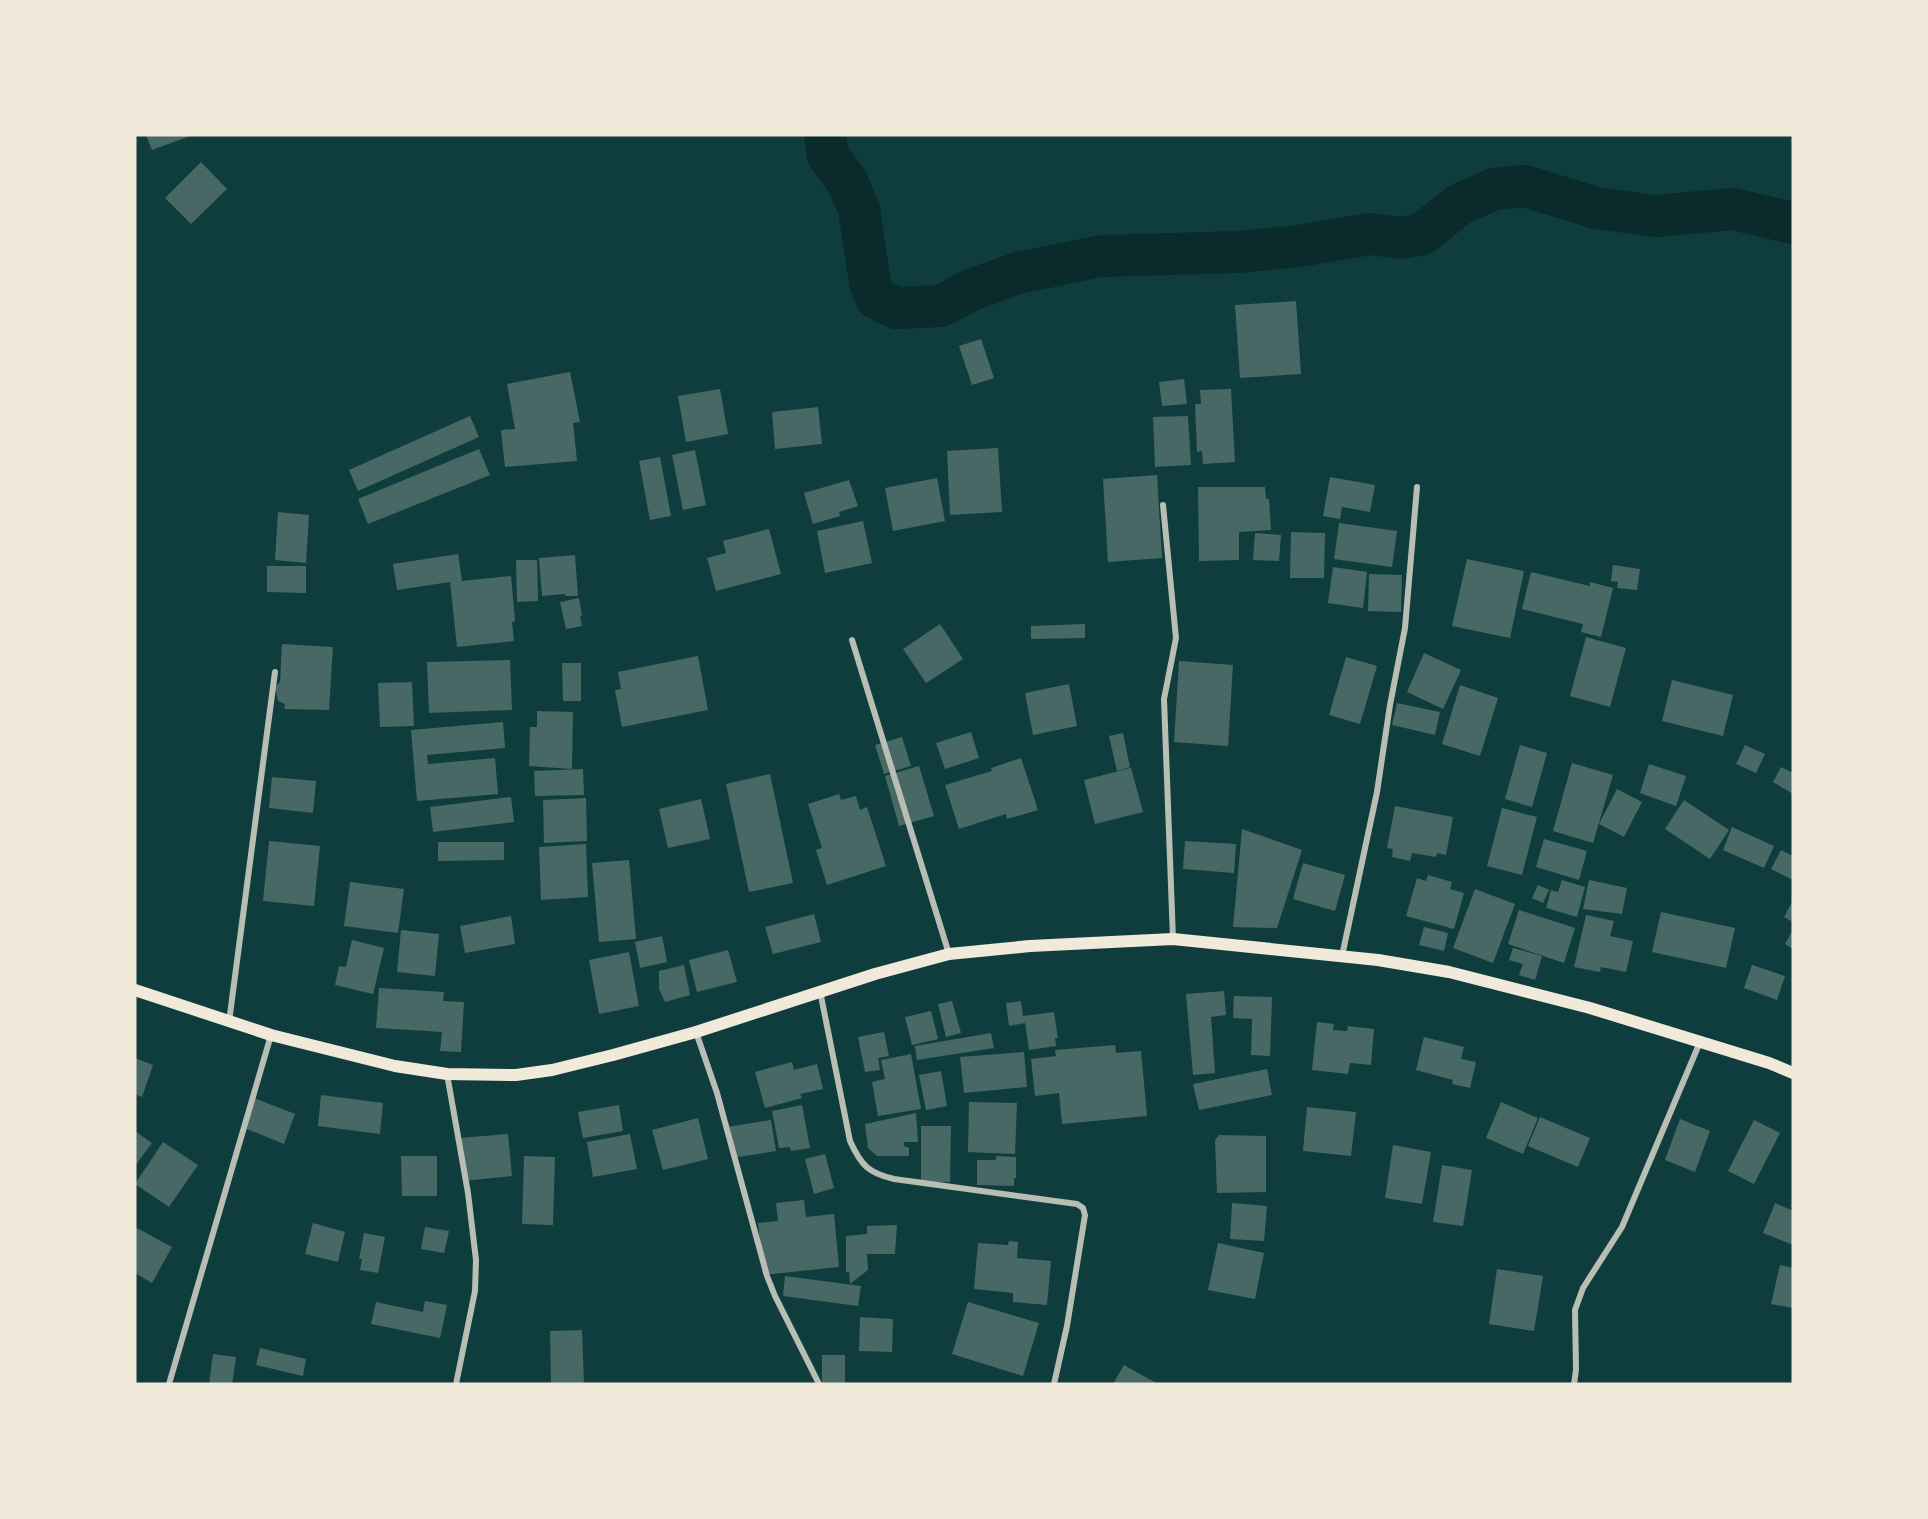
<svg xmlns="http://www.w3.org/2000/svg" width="1928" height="1519" viewBox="0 0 1928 1519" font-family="Karla,sans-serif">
	<rect width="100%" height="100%" fill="#0f3d3e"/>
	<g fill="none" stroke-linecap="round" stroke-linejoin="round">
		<path stroke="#0a2a2b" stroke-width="42" d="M825,135L828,156L847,181L859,209L870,283L876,298L896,308L941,306L971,290L1018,273L1102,256L1238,252L1299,246L1370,234L1402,238L1422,234L1460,204L1494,189L1525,186L1596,208L1656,216L1733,209L1793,223"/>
	</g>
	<path fill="#486865" d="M146,135H193L152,150Z
		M201,162L227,189L191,224L165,198Z
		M1296,301L1301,374L1240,378L1235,305Z
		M981,339L994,378L972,385L959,346Z
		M570,372L580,422L573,423L577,461L505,467L501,430L515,429L507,384Z
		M1184,379L1187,404L1162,406L1159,382Z
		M720,389L728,434L686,442L678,396Z
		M1231,389L1235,462L1203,464L1202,451L1197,452L1195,404H1201L1200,390Z
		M818,407L822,444L775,449L772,412Z
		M470,416L479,437L358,491L349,470Z
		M1188,416L1191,465L1155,467L1153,417Z
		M998,448L1002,512L950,515L947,451Z
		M479,449L490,475L368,524L358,499Z
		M695,450L706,505L683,510L672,455Z
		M660,457L671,516L650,520L639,461Z
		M1157,475L1162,558L1108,562L1103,479Z
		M1330,477L1375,485L1370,512L1342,507L1340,519L1323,516Z
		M937,478L945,521L893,531L885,488Z
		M849,480L858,506L839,512L840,516L813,524L804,493Z
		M1198,487H1265L1266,499H1269L1271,530L1239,532V560L1199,561Z
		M278,512L309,515L306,563L275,560Z
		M863,521L872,563L825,573L817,531Z
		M1339,523L1397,531L1392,567L1334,559Z
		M769,529L781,574L716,591L707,558L726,553L723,541Z
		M1291,532L1325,533L1324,578H1290Z
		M1255,533L1281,535L1279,561L1253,560Z
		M458,554L462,581L511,576L515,621L512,622L514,641L457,647L450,582L397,590L393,564Z
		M575,555L578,596H565V594L542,596L539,558Z
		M1467,559L1524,571L1510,638L1452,626Z
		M516,560H537L538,601L517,602Z
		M1613,565L1640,569L1637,590L1617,588L1618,582L1611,581Z
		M267,566H306V593L267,592Z
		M1333,567L1367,572L1363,608L1328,603Z
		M1531,572L1590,586V582L1613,588L1601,637L1581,632L1583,624L1522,609Z
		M1369,574L1402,575L1401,612L1368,611Z
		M579,598L582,615L580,616L582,626L566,629L560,602Z
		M940,624L963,659L926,683L903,649Z
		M1085,624V638L1031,639V626Z
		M1586,637L1626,648L1610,707L1570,696Z
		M282,644L333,647L329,710L284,709L285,704L278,701L275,687L280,682Z
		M1424,653L1461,670L1443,709L1407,692Z
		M698,656L708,710L622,727L615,690L621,689L618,672Z
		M1346,657L1377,666L1360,724L1329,715Z
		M510,660L512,710L429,713L427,662Z
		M1179,661L1233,665L1228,746L1174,742Z
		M562,663H581V701H563Z
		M1672,680L1733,695L1723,736L1662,721Z
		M412,682L414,726L380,727L378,683Z
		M1069,684L1077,726L1033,735L1025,693Z
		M1460,685L1498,698L1480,756L1442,744Z
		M1397,703L1440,712L1435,735L1392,725Z
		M537,711L573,712L572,769L529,766L530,727H537Z
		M503,722L505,748L427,755L428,764L495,758L498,794L417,801L411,730Z
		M971,732L979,758L945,769L936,743Z
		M1123,733L1130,767L1117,771L1109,736Z
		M902,737L911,766L884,774L875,745Z
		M1520,745L1547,753L1532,807L1505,799Z
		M1745,745L1765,754L1756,773L1736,764Z
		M1021,758L1038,810L1007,819L1006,814L959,829L945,785L992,771L991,768Z
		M1572,763L1613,775L1593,843L1553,831Z
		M1649,764L1686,776L1676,806L1640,793Z
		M919,766L934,816L899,826L885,776Z
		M1781,767L1793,773V794L1773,782Z
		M1130,768H1131L1143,812L1095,824L1084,780Z
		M583,769L584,795L535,796L534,771Z
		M770,774L793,883L749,892L726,784Z
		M272,777L316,781L313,813L269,808Z
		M1617,789L1642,802L1624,837L1599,824Z
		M839,794L841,800L856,796L860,810L867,807L886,866L827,885L816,850L822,848L808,804Z
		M511,797L514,822L433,832L430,807Z
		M586,798L587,841L544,843L543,800Z
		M701,799L710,839L668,848L659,809Z
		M1684,800L1729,830L1710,859L1665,829Z
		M1395,806L1453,817L1446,855L1437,853L1436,857L1412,853L1410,861L1392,857L1393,849L1387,848Z
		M1502,808L1537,817L1522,875L1487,866Z
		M1732,827L1774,846L1764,868L1723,850Z
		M1242,829L1302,850L1277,928L1233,927Z
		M1544,839L1587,851L1579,880L1536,867Z
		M269,841L320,846L314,906L263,901Z
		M1185,841L1236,844L1234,873L1183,869Z
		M438,842H504V860L438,861Z
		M586,844L588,897L541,900L539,847Z
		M1781,850L1793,856V880L1771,869Z
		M629,860L636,939L599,942L592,863Z
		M1303,863L1345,875L1335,911L1293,899Z
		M1428,875L1452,882L1450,889L1464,893L1454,929L1406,916L1417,878L1426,881Z
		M1562,880L1585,887L1577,917L1546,908L1551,890L1558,892Z
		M1589,880L1627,888L1622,914L1583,909Z
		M350,882L404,889L398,933L344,926Z
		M1538,885L1549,890L1543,903L1532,898Z
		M1475,889L1515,904L1493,963L1453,948Z
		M1793,900V922L1784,917Z
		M1519,910L1575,928L1564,963L1508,944Z
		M1661,912L1735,928L1726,968L1652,952Z
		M814,914L821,942L773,954L765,927Z
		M1586,915L1614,921L1610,936L1633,941L1626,972L1601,967L1600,972L1574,967Z
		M511,916L515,944L465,953L460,926Z
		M1424,927L1448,933L1444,951L1419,945Z
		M1793,929V949L1785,944Z
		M401,930L439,934L435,976L397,972Z
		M662,936L667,962L640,968L635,942Z
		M352,940L384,948L373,994L335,985L339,966L346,967Z
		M1513,948L1542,956L1535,980L1519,975L1523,964L1509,960Z
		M728,950L737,982L697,992L689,960Z
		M629,952L639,1006L599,1014L589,960Z
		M684,965L690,995L665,1002L659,989V971Z
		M1752,965L1785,976L1777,1000L1744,988Z
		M379,988L444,992L443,1001L464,1002L461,1052L440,1051L442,1032L376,1028Z
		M1224,991L1226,1015L1211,1017L1215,1073L1193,1075L1186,994Z
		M1234,996L1272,997L1270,1056L1251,1055L1252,1019L1233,1018Z
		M952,1001L961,1033L946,1037L938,1004Z
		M1021,1001L1023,1016L1054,1012L1058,1038H1055L1056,1046L1029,1050L1025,1023L1009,1026L1006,1003Z
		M931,1011L938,1039L912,1045L905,1017Z
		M1317,1022L1334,1024L1333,1030L1347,1031L1348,1026L1374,1029L1371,1065L1350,1063L1348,1074L1312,1070Z
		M884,1032L889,1056L878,1058L880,1070L865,1072L858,1037Z
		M991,1033L994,1048L917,1060L915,1046Z
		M1424,1037L1464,1047L1461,1059L1476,1062L1470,1088L1452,1084L1453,1080L1416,1070Z
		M1115,1045L1116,1053L1141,1051L1147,1116L1062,1124L1059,1093L1035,1096L1031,1059L1056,1056L1055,1050Z
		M1024,1052L1027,1087L964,1093L960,1057Z
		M911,1054L921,1109L878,1116L872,1082L885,1079L881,1060Z
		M135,1058L153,1065L142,1097L135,1094Z
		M792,1062L794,1070L817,1064L823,1089L800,1094L802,1098L765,1108L755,1072Z
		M1267,1069L1272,1095L1199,1110L1193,1084Z
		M941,1071L947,1106L926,1110L919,1075Z
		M321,1095L383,1103L380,1134L318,1126Z
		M254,1098L295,1114L284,1144L242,1127Z
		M969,1102L1017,1103L1015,1154L968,1152Z
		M1501,1102L1538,1118L1523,1154L1486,1138Z
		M619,1105L623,1131L583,1138L578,1112Z
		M802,1105L810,1148L791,1151L790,1147L779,1148L772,1111Z
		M1307,1107L1356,1112L1351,1156L1303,1151Z
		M916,1113L918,1142H904V1146L909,1148V1156H877L868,1148L865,1124Z
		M1540,1117L1590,1138L1578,1167L1528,1146Z
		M698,1118L708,1159L663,1170L652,1130Z
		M1680,1119L1710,1131L1695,1172L1665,1160Z
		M771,1120L776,1151L732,1158L727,1127Z
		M1754,1120L1780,1133L1754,1184L1728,1171Z
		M921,1126H951L950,1182H921Z
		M135,1131L152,1143L135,1166Z
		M508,1134L512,1176L463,1181L459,1138Z
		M630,1134L637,1169L593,1177L587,1142Z
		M1219,1135L1266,1136V1192L1217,1193L1215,1140Z
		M163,1142L198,1165L169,1207L135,1184Z
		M1393,1145L1431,1152L1422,1204L1385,1198Z
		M825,1154L834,1188L814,1194L805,1159Z
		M401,1156H437V1196H402Z
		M524,1156L555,1157L553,1225L522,1224Z
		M996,1156L1016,1157V1178H1014V1186L977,1185V1160H996Z
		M1442,1165L1472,1170L1463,1226L1433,1222Z
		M804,1200L806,1217L834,1214L839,1267L763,1275L758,1223L778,1221L776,1203Z
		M1232,1203L1267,1206L1264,1241L1230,1239Z
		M1775,1203L1793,1211V1245L1763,1233Z
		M313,1223L345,1232L338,1262L305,1254Z
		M897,1225L895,1254H867L868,1270L850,1284L849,1272H846V1236L867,1234V1226Z
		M135,1227L172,1247L152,1283L135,1273Z
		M425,1227L449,1231L444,1253L421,1249Z
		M364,1233L385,1237L378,1273L360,1270L362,1259H359Z
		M1009,1241L1018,1242L1017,1258L1051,1261L1047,1305L1013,1302V1293L974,1289L978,1243L1008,1245Z
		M1218,1243L1264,1253L1255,1299L1208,1290Z
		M1780,1265L1793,1268V1308L1771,1304Z
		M1497,1269L1543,1276L1534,1331L1489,1324Z
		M785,1276L861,1286L858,1306L783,1296Z
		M425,1301L447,1305L440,1338L371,1324L376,1302L423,1312Z
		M968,1302L1039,1323L1023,1376L952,1354Z
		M860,1317L893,1319L892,1352L859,1351Z
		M582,1330L584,1384H551L550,1331Z
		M260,1348L306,1359L303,1376L256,1365Z
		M213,1354L236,1357L232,1384H209Z
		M822,1355H845V1384H822Z
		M1124,1365L1158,1384H1113Z"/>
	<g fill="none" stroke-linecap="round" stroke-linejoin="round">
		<path stroke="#b8beb3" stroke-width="6" d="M1163,505L1176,638L1164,699L1173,939
			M852,640L949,954
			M1342,956L1377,792L1390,705L1405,628L1417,487
			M820,991L850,1141C861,1165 868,1173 894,1179L1077,1204L1083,1208L1085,1215L1067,1326L1054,1384
			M229,1022L275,672
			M696,1032L717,1093L767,1276L775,1296L819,1384
			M447,1074L468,1193L476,1260L475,1291L456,1384
			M169,1384L271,1035
			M1574,1384L1576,1370L1575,1310L1583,1288L1622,1227L1700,1042"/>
		<path stroke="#f1e9da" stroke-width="12" d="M135,990L271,1035L395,1066L447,1074L516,1075L552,1070L613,1055L696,1032L875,974L949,954L1030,946L1173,939L1378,960L1449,972L1590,1008L1769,1063L1793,1073"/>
	</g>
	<rect width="1928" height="1519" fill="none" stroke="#f1e9da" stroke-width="273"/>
</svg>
